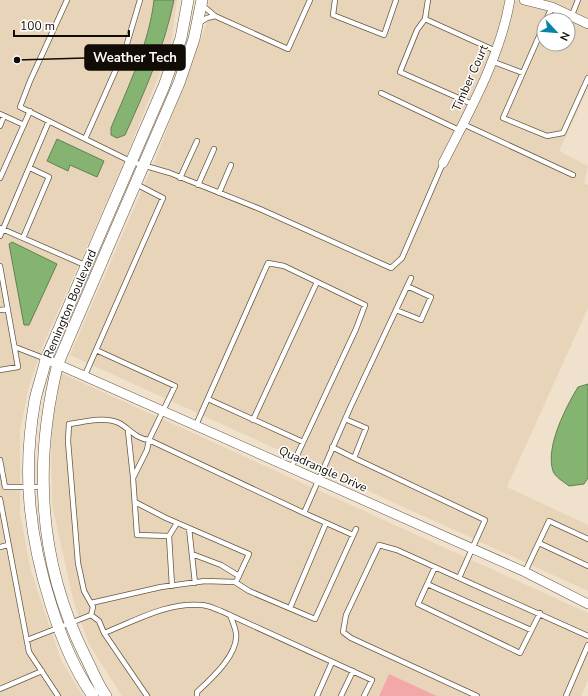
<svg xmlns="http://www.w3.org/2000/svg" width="588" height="696" viewBox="0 0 588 696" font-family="'Nunito Sans',sans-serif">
	<rect width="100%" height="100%" fill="#f0e1cc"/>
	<path fill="#e8d5b9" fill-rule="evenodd" d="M0,0H177L171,44L123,165L44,343L29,386L20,431V514L31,571L61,660L83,696H0Z
		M209,0H588V89L559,151L588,166L584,183L588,185V308L507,487L588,525V591L70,355L156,158L207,22ZM544,20H568V44H544Z
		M61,373L588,613V680L581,696H437L389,674L379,696H122L89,644L74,603L52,505L51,432Z"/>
	<path fill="#f2a8a9" d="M389,674L437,696H379Z"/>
	<path fill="#85b372" stroke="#628152" d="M154,0H174C164,48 145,91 125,135L117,138L111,135V128C128,87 149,44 154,0Z
		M57,139L104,161L97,177L70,165L68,171L47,161Z
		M12,242L57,264L29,325H24L9,244Z
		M588,384V478L584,484L569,486C564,482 555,477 553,471C545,447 566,407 578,387Z"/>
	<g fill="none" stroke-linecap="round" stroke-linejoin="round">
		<defs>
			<path id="service" d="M67,0L30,81L20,107L132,162L170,173L260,209L391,268L402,258L443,163
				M335,0L333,15L384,35L396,0
				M428,0L425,19L417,30L400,72L472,104
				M572,15L578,0
				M215,16L288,49L310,0
				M425,19L496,51
				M546,20L552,7
				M199,23L207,18L215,16L202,5
				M544,25L503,118L547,136L563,133L588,78
				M491,61L523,73
				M381,93L459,130
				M0,114L24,125
				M463,124L573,175
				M0,126L4,116
				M85,139L126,47L140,0
				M0,178L30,111
				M180,178L197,141
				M198,185L214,149
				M219,193L231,165
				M0,228L87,266
				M0,236L49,121
				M23,238L49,177L30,168
				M0,266L18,367L0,370
				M0,310L8,309
				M396,310L421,320L431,297L407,286
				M15,347L46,359
				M85,375L163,198L136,184
				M208,399L303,442
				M253,420L317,282
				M196,425L268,263L284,266L365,305L356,329L291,468
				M128,431L133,477
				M332,447L354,458L366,428L345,419
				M354,458L485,520L459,578L397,550L379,545L346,615L343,632L351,638L477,696
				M0,460L5,487H42
				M0,499L29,652L58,696
				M135,502L166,518L249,554L236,582
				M189,528L195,583
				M353,535L304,513L350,408L411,278
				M169,536L177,523
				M539,543L588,566
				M0,547L8,545
				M192,554L221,565L239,576
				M435,567L418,604L520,653L540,613
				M525,572L549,521L588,539
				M459,578L588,636
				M427,584L531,630
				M172,586L169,536L137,535L133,478L147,450L149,440L304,513
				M91,603L161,587L205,581L235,582L249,591L315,619L356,529
				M290,608L326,523
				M91,615L93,607L84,591L78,563L68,441L69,424C84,422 105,416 119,423C130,429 136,439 149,440L175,386L96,350
				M104,633C135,621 167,602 201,605C208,605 215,609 221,611L372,680L364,696
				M27,640L91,615L99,621L104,633L147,696
				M0,689L42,671
				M197,696V692C211,679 239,654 236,633C235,627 232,620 230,615
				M317,696L332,662
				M341,696L353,671
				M566,696L588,645"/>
			<path id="minor" d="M524,0L552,7L588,24
				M443,163C469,112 500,58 510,0
				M46,359L525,572L588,604"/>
			<path id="tertiary" d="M93,696C73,668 61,637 51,605C29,536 22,472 35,400C38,386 43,373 46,359L164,86L181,38L188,0
				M106,696C97,684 92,669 85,656C38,562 33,464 58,363L179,83L194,39L202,0"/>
		</defs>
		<use href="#service" stroke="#655845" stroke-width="6"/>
		<use href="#minor" stroke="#655845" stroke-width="10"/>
		<use href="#tertiary" stroke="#655845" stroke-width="12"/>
		<use href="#service" stroke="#fff" stroke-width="4.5"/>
		<use href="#minor" stroke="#fff" stroke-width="9"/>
		<use href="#tertiary" stroke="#fff" stroke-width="11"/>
	</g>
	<g text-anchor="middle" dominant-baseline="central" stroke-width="3" stroke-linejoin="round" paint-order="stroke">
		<g font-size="12" fill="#110c06" stroke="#fff">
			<text transform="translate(470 78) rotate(-66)">Timber Court</text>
			<text transform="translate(70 304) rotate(-67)">Remington Boulevard</text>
			<text transform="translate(323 469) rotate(24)">Quadrangle Drive</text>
		</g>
	</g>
	<path fill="none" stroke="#110c06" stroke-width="1.5" d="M17 60L85 58"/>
	<circle fill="#110c06" stroke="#fff" stroke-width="1.5" cx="17" cy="60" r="4"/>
	<rect fill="#110c06" stroke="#110c06" stroke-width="1.5" x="85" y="45" width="100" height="25" rx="4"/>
	<g font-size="13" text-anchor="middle" font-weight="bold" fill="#fff">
		<text x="135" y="62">Weather Tech</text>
	</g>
	<g transform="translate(556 32) rotate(116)"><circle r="19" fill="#ffffff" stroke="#a09e9b"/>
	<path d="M0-3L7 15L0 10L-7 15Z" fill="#0785a9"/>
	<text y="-6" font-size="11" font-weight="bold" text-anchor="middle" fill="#110c06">N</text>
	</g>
	<path d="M14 30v6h115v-6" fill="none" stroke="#110c06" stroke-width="2"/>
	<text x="20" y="30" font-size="12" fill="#110c06" stroke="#ffffff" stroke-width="3" paint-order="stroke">100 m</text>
</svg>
